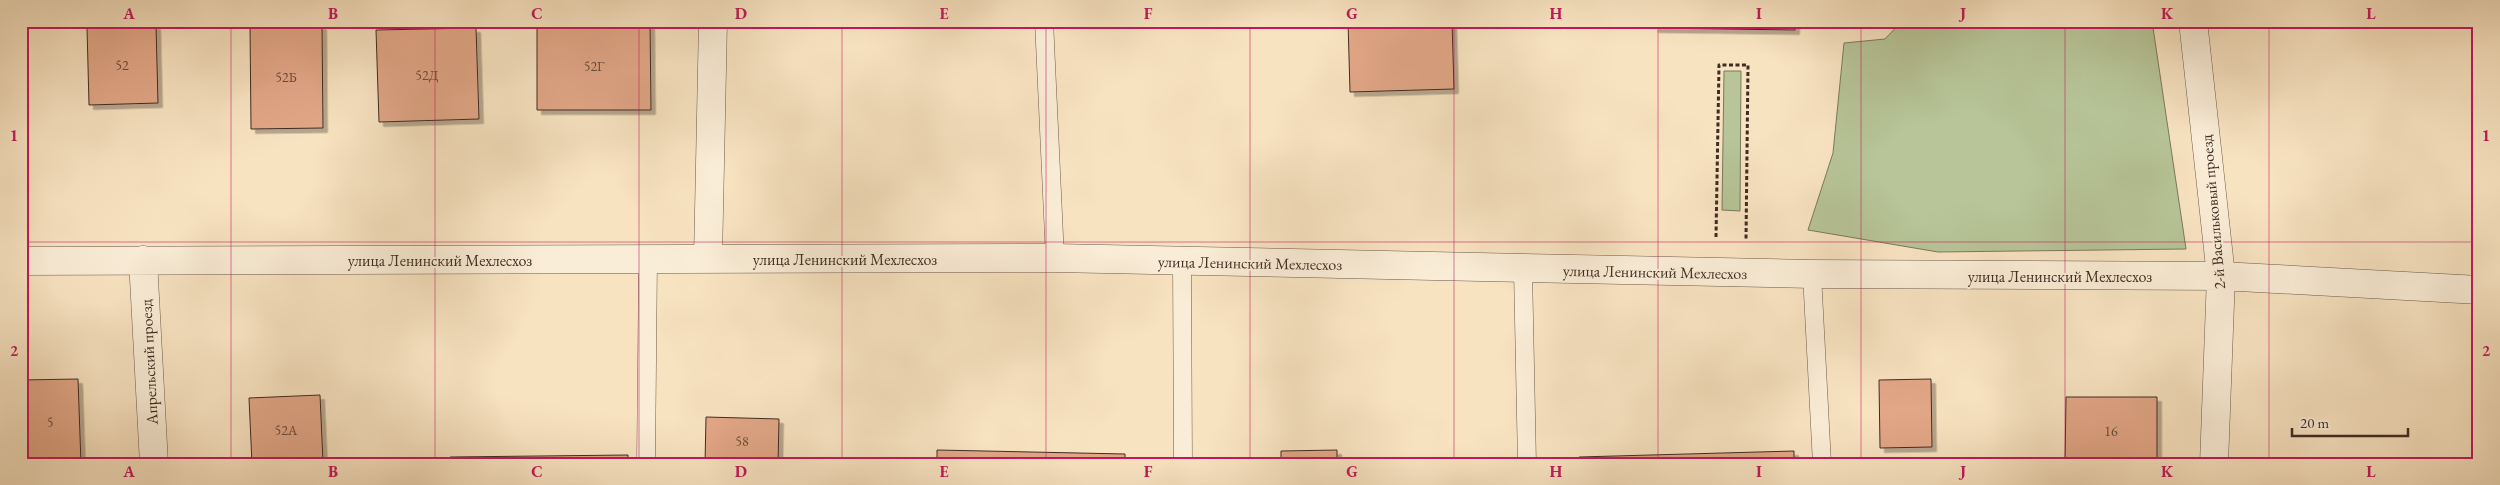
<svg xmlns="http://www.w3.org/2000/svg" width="2500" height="485" viewBox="0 0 2500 485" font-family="'EB Garamond',serif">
	<defs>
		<filter id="shadow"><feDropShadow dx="4.5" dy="4.5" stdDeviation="0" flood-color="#0004"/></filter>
	</defs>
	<rect width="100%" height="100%" fill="#f8e3c1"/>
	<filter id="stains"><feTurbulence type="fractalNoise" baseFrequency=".004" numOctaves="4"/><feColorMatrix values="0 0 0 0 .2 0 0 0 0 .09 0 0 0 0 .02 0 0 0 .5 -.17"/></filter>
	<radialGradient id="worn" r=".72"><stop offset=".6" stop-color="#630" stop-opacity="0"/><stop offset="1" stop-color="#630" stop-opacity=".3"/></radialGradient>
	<path fill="#b7c598" stroke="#7b785e" d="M1902,21H2152L2186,249L1938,252L1808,230L1833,153L1844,43L1885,39Z
		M1724,71H1741L1740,211L1722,210Z"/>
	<path fill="#e2a787" stroke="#3f2c23" filter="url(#shadow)" d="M537,21H650L651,110H537Z
		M1348,21H1452L1454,89L1350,92Z
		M1654,21H1795V30L1654,28Z
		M156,25L158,103L89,105L87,27Z
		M322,25L323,128L251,129L250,26Z
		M476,28L479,119L379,122L376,30Z
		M78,379L81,464H21V380Z
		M1931,379L1932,447L1880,448L1879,380Z
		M320,395L323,462L252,464L249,398Z
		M2066,397H2157V464H2065Z
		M706,417L779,419L778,464H705Z
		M937,450L1125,454V464H937Z
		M1337,450V464H1281V451Z
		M1794,451V464H1579V457Z
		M628,455V464H450V457Z
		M1882,460H1931V464H1882Z"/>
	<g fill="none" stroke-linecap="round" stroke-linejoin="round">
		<defs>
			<path id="lane" d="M1044,21L1055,258
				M1182,261L1183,464
				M1523,270L1527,464
				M1812,274L1822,464
				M646,464L648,259"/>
			<path id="street" d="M2193,21L2221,276L2214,464
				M708,259L713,21
				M143,260L154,464
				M21,261L1055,258L1812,274L2221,276L2479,290"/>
		</defs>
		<use href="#lane" stroke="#6d5a4a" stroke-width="19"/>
		<use href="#street" stroke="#6d5a4a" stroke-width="29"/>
		<path stroke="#3f2c23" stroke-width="3" stroke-dasharray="4 2.5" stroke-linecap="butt" d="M1716,237L1719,65H1748L1746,239"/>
		<use href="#lane" stroke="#faedd7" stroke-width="18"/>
		<use href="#street" stroke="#faedd7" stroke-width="28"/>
	</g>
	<path fill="none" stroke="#c2185b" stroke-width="1" stroke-opacity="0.55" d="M231,21V464M435,21V464M639,21V464M842,21V464M1046,21V464M1250,21V464M1454,21V464M1658,21V464M1861,21V464M2065,21V464M2269,21V464M21,242H2479"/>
	<g text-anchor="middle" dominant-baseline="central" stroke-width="4" stroke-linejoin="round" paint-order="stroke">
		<g font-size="14" fill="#684b3c">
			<text x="122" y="65">52</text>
			<text x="594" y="66">52Г</text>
			<text x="427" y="75">52Д</text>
			<text x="286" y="77">52Б</text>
			<text x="50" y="422">5</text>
			<text x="286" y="430">52А</text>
			<text x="2111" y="431">16</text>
			<text x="742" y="441">58</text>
		</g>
		<g font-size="16" fill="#3f2c23" stroke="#faedd7">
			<text transform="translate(2213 212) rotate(-95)">2-й Васильковый проезд</text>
			<text x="845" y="259">улица Ленинский Мехлесхоз</text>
			<text x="440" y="260">улица Ленинский Мехлесхоз</text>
			<text transform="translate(1250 263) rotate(1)">улица Ленинский Мехлесхоз</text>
			<text transform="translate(1655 272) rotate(1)">улица Ленинский Мехлесхоз</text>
			<text x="2060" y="276">улица Ленинский Мехлесхоз</text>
			<text transform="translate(149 362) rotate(-93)">Апрельский проезд</text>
		</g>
	</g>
	<rect width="2500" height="485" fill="none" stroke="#f8e3c1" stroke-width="55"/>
	<path d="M2292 428v8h116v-8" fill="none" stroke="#3f2c23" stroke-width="2.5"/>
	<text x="2300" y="428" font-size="15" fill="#3f2c23" stroke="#faedd7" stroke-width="4" paint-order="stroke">20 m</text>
	<rect x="28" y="28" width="2444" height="430" fill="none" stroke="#c2185b" stroke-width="2"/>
	<g font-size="16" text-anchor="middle" font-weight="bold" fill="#c2185b">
		<text x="129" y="19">A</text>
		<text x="333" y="19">B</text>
		<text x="537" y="19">C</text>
		<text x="741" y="19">D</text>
		<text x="944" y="19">E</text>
		<text x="1148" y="19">F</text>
		<text x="1352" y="19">G</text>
		<text x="1556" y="19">H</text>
		<text x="1759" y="19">I</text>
		<text x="1963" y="19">J</text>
		<text x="2167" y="19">K</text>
		<text x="2371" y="19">L</text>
		<text x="14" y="141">1</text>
		<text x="2486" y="141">1</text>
		<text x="14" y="356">2</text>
		<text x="2486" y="356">2</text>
		<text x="129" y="477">A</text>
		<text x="333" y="477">B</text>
		<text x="537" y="477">C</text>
		<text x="741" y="477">D</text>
		<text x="944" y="477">E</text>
		<text x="1148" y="477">F</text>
		<text x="1352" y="477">G</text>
		<text x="1556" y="477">H</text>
		<text x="1759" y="477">I</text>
		<text x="1963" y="477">J</text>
		<text x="2167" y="477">K</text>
		<text x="2371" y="477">L</text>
	</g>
	<rect width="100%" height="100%" filter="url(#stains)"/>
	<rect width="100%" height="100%" fill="url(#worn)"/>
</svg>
